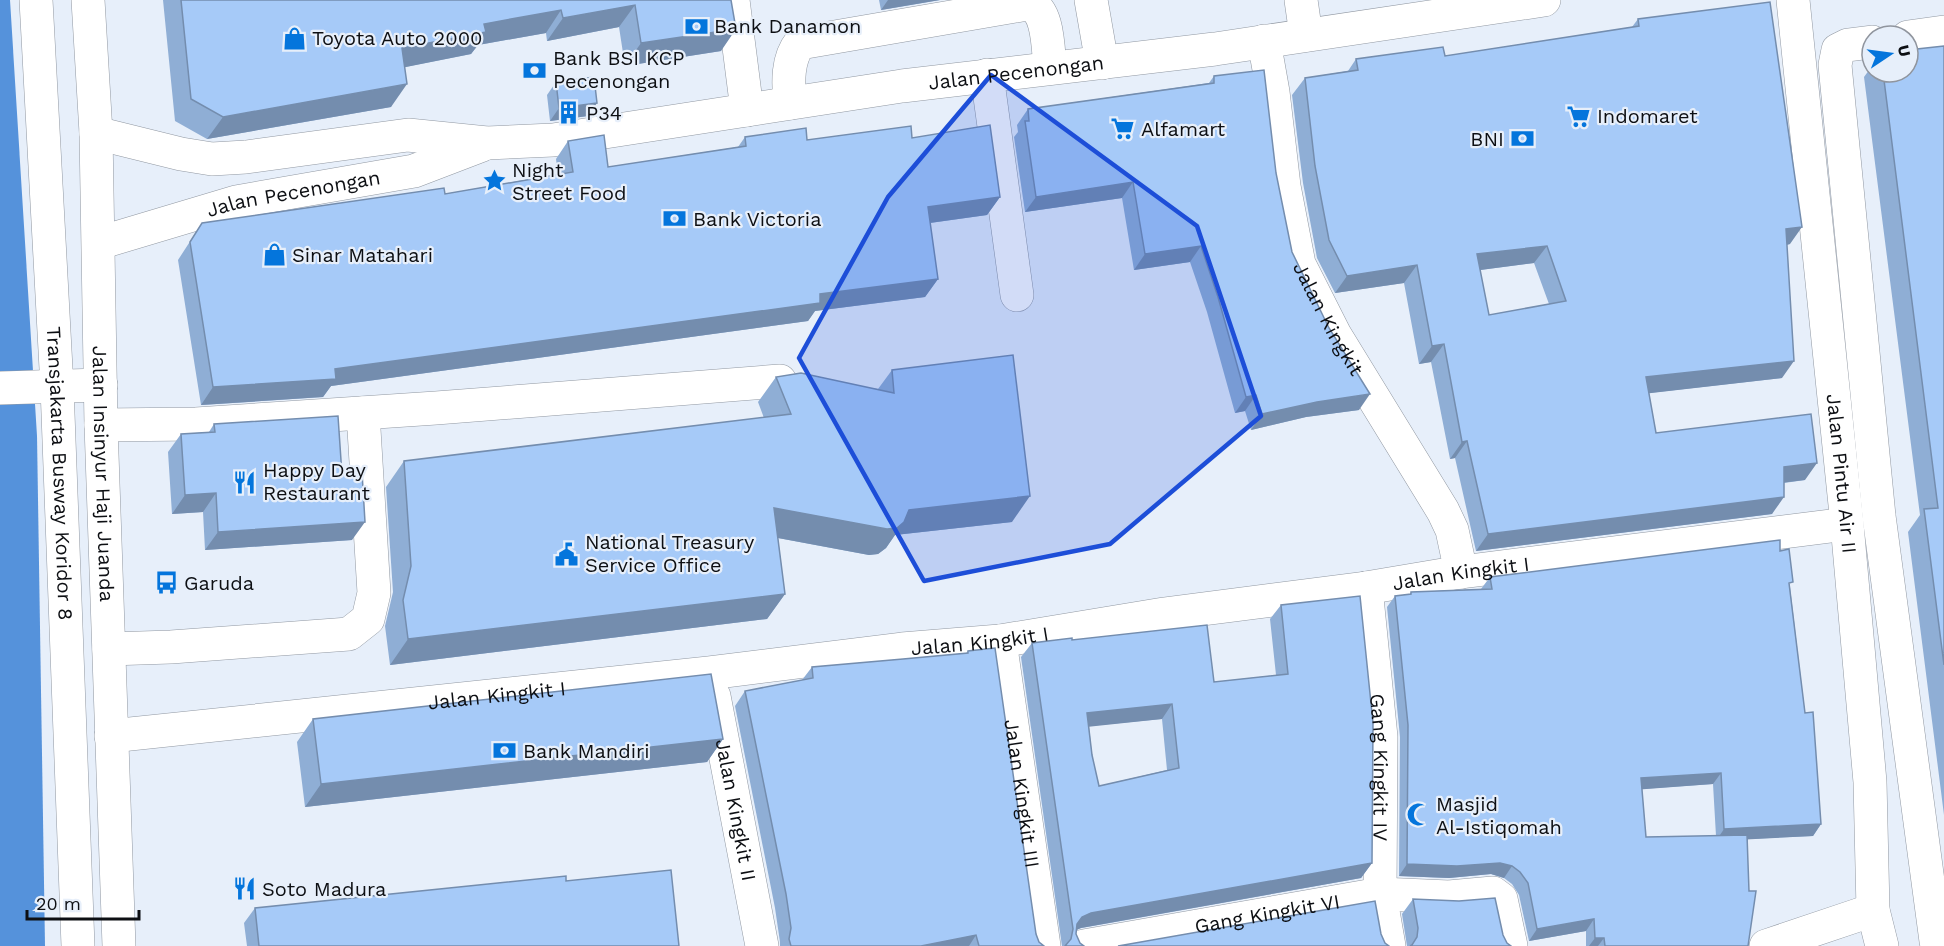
<svg xmlns="http://www.w3.org/2000/svg" width="1944" height="946" viewBox="0 0 1944 946" font-family="'Work Sans',sans-serif">
	<rect width="100%" height="100%" fill="#e7effa"/>
	<path fill="#5592db" d="M0,0H10L37,436L45,946H0Z"/>
	<g fill="none" stroke-linecap="round" stroke-linejoin="round">
		<defs>
			<g id="minor">
				<path id="s1" d="M36,0L57,387L78,946"/>
				<path d="M733,0L747,110"/>
				<path d="M1091,0L1102,63"/>
				<path d="M1301,0L1306,35"/>
				<path id="s2" d="M1793,0L1847,524L1870,782L1873,910L1882,946"/>
				<path d="M1908,37L1944,32"/>
				<path id="s3" d="M1264,41L1273,92L1284,186L1299,264L1335,335L1443,511L1452,530L1461,572"/>
				<path d="M1872,42L1848,45L1838,50L1835,65L1879,516L1936,941"/>
				<path d="M987,75L1017,295"/>
				<path d="M790,103C788,83 787,59 800,43L1027,4C1049,6 1048,51 1050,68"/>
				<path id="s4" d="M96,133L181,154L212,159L246,157L408,135L487,143L553,140L902,86L1215,49L1544,0"/>
				<path id="s5" d="M99,243L236,202L414,171L482,145"/>
				<path d="M101,425L196,424L436,408L780,381"/>
				<path id="s6" d="M1366,588L1381,737L1380,894L1389,946"/>
				<path id="s7" d="M1000,641L1044,946"/>
				<path d="M109,649L171,647L349,634L368,619L374,593L363,413"/>
				<path id="s8" d="M714,696L762,946"/>
				<path id="s9" d="M111,736L709,673L902,649L1000,641L1164,614L1366,588L1461,572L1847,524"/>
				<path id="s10" d="M1084,946L1380,894L1449,897L1493,893L1501,899L1511,946"/>
				<path d="M1766,946L1873,910"/>
			</g>
			<g id="major">
				<path id="s11" d="M88,0L96,133L101,425L119,946"/>
				<path d="M0,388L101,385"/>
			</g>
		</defs>
		<use href="#minor" stroke="#9198a2" stroke-width="34"/>
		<use href="#major" stroke="#9198a2" stroke-width="34"/>
		<use href="#minor" stroke="#fff" stroke-width="33"/>
		<use href="#major" stroke="#fff" stroke-width="33"/>
	</g>
	<path fill="#8faed5" fill-rule="evenodd" d="M163,0H731L721,51L625,66L619,27L547,41L546,33L478,45L471,54L405,67L391,107L207,139L175,121Z
		M879,0H940L881,10Z
		M1638,19L1790,244L1787,245L1782,378L1649,393L1656,433L1805,480L1784,483L1772,514L1476,551L1455,458L1450,459L1431,362L1419,364L1404,283L1335,293L1317,258L1303,183L1292,95L1305,78L1348,71L1356,59L1445,56L1632,27ZM1534,263L1549,304L1489,315L1480,270Z
		M1944,46V815L1908,532L1920,515L1864,77L1872,66V72H1908Z
		M1214,76L1276,173L1292,252L1359,410L1306,417L1251,430L1245,411L1235,413L1207,312L1190,262L1134,270L1122,198L1025,212L1014,137L1018,132L1017,125L1028,109L1209,83Z
		M556,82L588,116L550,121L547,95Z
		M745,137L807,140L912,138L1000,197L987,215L930,223L938,279L925,297L815,311L808,321L331,386L323,397L201,405L178,260L202,223L445,194L558,174L556,159L568,141L608,167L738,147Z
		M892,370L1012,522L895,535L886,548L878,554L869,555L778,538L785,594L767,619L390,665L385,626L393,592L386,487L404,461L764,418L758,402L776,377L878,389Z
		M214,424L342,475L352,540L205,550L203,512L172,514L168,452L181,434L209,432Z
		M1780,551L1790,587L1805,713L1821,824L1813,836L1748,839V946H1586V931L1529,941L1519,895L1512,884L1504,878L1491,874L1449,878L1399,876L1400,737L1387,607L1395,596L1410,594L1411,592L1481,589L1490,577ZM1713,784L1716,836L1646,837L1642,789Z
		M1281,605L1372,863L1361,878L1081,928L1076,930V934L1080,943L1084,946H1062L1021,657L1032,643L1072,640L1214,682L1276,675L1270,619ZM1162,719L1167,770L1099,786L1092,755L1089,726Z
		M968,651L1036,934L1039,942L1044,946H780V942L775,908L735,706L745,691L802,680L812,667L903,659L966,653Z
		M313,719L723,739L707,762L305,807L297,742Z
		M566,881L679,946H247L244,923L255,908Z
		M1413,899L1503,935L1507,943L1511,946H1407L1402,914Z"/>
	<path fill="#748dae" d="M888,0H940L881,10Z
		M635,5L619,27L547,41L563,18Z
		M561,10L546,33L478,45L471,54L386,71L402,48L484,24Z
		M736,29L721,51L625,66L641,43Z
		M407,84L391,107L207,139L223,117Z
		M597,103L588,116L550,121L559,108Z
		M1133,182L1122,198L1025,212L1036,197Z
		M1000,197L987,215L915,225L928,207Z
		M1802,227L1790,244L1774,247L1786,229Z
		M1201,246L1190,262L1134,270L1145,254Z
		M1547,246L1534,263L1465,272L1477,254Z
		M1417,265L1404,283L1335,293L1347,276Z
		M938,279L925,297L815,311L808,321L331,386L323,397L201,405L213,387L820,294Z
		M1444,344L1431,362L1419,364L1432,346Z
		M1794,361L1782,378L1634,395L1646,377Z
		M1370,394L1359,410L1306,417L1251,430L1262,414L1317,402Z
		M1256,395L1245,411L1235,413L1246,397Z
		M1467,441L1455,458L1450,459L1462,442Z
		M1817,463L1805,480L1771,484L1784,467Z
		M216,493L203,512L172,514L185,495Z
		M1030,496L1012,522L895,535L886,548L878,554L869,555L756,534L774,508L909,510Z
		M1784,497L1772,514L1476,551L1488,534Z
		M365,522L352,540L205,550L218,532Z
		M785,594L767,619L390,665L408,639Z
		M1172,704L1162,719L1077,728L1087,713Z
		M723,739L707,762L305,807L321,784Z
		M1721,773L1713,784L1633,790L1641,778Z
		M1821,824L1813,836L1716,841L1724,829Z
		M1372,863L1361,878L1081,928L1072,932L1082,917L1091,913Z
		M1500,863L1512,866L1504,878L1491,874L1449,878L1399,876L1407,864Z
		M1594,919L1586,931L1529,941L1537,929Z
		M976,935L969,946H920L921,945Z
		M1595,938H1604L1598,946H1589Z"/>
	<path fill="#a6caf8" stroke="#748dae" stroke-width="1.5" fill-rule="evenodd" d="M181,0H731L736,29L641,43L635,5L563,18L561,10L484,24L486,32L402,48L407,84L223,117L191,99Z
		M1770,2L1802,227L1786,229L1794,361L1646,377L1656,433L1811,414L1817,463L1784,467V497L1488,534L1467,441L1462,442L1444,344L1432,346L1417,265L1347,276L1329,240L1315,166L1305,78L1358,70L1356,59L1443,47L1445,56L1639,26L1638,19ZM1547,246L1566,301L1489,315L1477,254Z
		M1944,46V665L1924,509L1938,508L1883,72H1908V50Z
		M1264,70L1276,173L1292,252L1329,328L1370,394L1317,402L1262,414L1256,395L1246,397L1218,297L1201,246L1145,254L1133,182L1036,197L1025,121H1029L1028,109L1214,83V76Z
		M594,77L597,103L559,108L556,82Z
		M990,125L1000,197L928,207L938,279L820,294V303L335,369L336,379L213,387L190,242L202,223L444,188L445,194L573,172L568,141L604,135L608,167L746,146L745,137L806,128L807,140L911,126L912,138Z
		M1013,355L1030,496L909,510L904,522L897,528L887,529L774,508L785,594L408,639L403,600L411,566L404,461L791,414L776,377L801,373L894,393L892,370Z
		M338,416L342,475L362,472L365,522L218,532L216,493L185,495L181,434L215,432L214,424Z
		M1780,540V551L1789,549L1793,582L1789,583L1805,713L1813,712L1821,824L1724,829L1721,773L1641,778L1646,837L1747,835L1749,891H1756L1748,946H1605L1604,938H1595L1594,919L1537,929L1528,883L1520,872L1512,866L1500,863L1457,866L1407,864L1408,725L1395,596L1411,594V592L1492,589L1490,577Z
		M1360,596L1373,723L1372,863L1091,913L1082,917L1077,924L1076,934L1080,943L1084,946H1065L1071,939L1073,929L1032,643L1072,638V640L1207,625L1214,682L1288,674L1281,605ZM1172,704L1179,768L1099,786L1092,755L1087,713Z
		M995,648L1036,934L1039,942L1044,946H979L976,935L921,946H791L789,939L791,928L786,894L745,691L813,678L812,667L903,659L968,653V651Z
		M711,674L723,739L321,784L313,719Z
		M671,870L679,946H259L255,908L566,876V881Z
		M1495,898L1503,935L1507,943L1511,946H1410L1412,945L1417,937L1418,928L1413,899L1459,901Z
		M1375,901L1381,934L1385,943L1389,946H1118Z"/>
	<path fill="#1d4ed8" fill-opacity="0.2" stroke="#1d4ed8" stroke-width="4.5" stroke-linejoin="round" d="M991,75L1197,226L1261,416L1110,544L924,581L799,358L888,197Z"/>
	<defs>
		<symbol id="bank-bare" viewBox="-9 -9 18 18"><path d="M-6-4H6V4H-6ZM0-2.3a2.3 2.3 0 1 0 0 4.6a2.3 2.3 0 1 0 0-4.6Z" fill="#0475dc" stroke="#e7effa" stroke-width="2.5" paint-order="stroke"/></symbol>
		<symbol id="shop-bare" viewBox="-9 -9 18 18"><path d="M-5-2.5h2.3a2.7 3.5 0 0 1 5.4 0H5L5.5 6h-11ZM-1.5-2.5h3a1.5 2.3 0 0 0-3 0Z" fill="#0475dc" stroke="#e7effa" stroke-width="2.5" paint-order="stroke"/></symbol>
		<symbol id="building-bare" viewBox="-9 -9 18 18"><path d="M-4-6H4V6H1V3H-1V6H-4ZM-2.5-4.3h1.7v1.8h-1.7ZM.8-4.3h1.7v1.8H.8ZM-2.5-1h1.7V.8h-1.7ZM.8-1h1.7V.8H.8Z" fill="#0475dc" stroke="#e7effa" stroke-width="2.5" paint-order="stroke"/></symbol>
		<symbol id="supermarket-bare" viewBox="-9 -9 18 18"><path d="M-6-5.5h2.5l.6 2H6L4.5 2H-2.5L-4.4-4H-6ZM-1.5 3.2a1.3 1.3 0 1 0 .1 0ZM3 3.2a1.3 1.3 0 1 0 .1 0Z" fill="#0475dc" stroke="#e7effa" stroke-width="2.5" paint-order="stroke"/></symbol>
		<symbol id="sight-bare" viewBox="-9 -9 18 18"><path d="M0-6L1.8-2.2L6-1.7L2.9 1.2L3.7 5.4L0 3.3L-3.7 5.4L-2.9 1.2L-6-1.7L-1.8-2.2Z" fill="#0475dc" stroke="#e7effa" stroke-width="2.5" paint-order="stroke"/></symbol>
		<symbol id="restaurant-bare" viewBox="-9 -9 18 18"><path d="M-5-6h1v4h1v-4h1v4h1v-4h1v5L-1.5 .5V6h-2V.5L-5-1ZM5-6V6H3V1.5H1.5Q1.5-4 5-6Z" fill="#0475dc" stroke="#e7effa" stroke-width="2.5" paint-order="stroke"/></symbol>
		<symbol id="civic-bare" viewBox="-9 -9 18 18"><path d="M-.6-6.5H3V-4.5H.6V-3L4-1V1h2V6H-6V1h2V-1L-.6-3ZM-1.2 2.5V6h2.4V2.5Z" fill="#0475dc" stroke="#e7effa" stroke-width="2.5" paint-order="stroke"/></symbol>
		<symbol id="bus-bare" viewBox="-9 -9 18 18"><path d="M-5-6H5V4H4V6H2V4H-2V6H-4V4H-5ZM-3.5-4V0h7V-4ZM-3.5 1.2v1.5H-2V1.2ZM2 1.2v1.5H3.5V1.2Z" fill="#0475dc" stroke="#e7effa" stroke-width="2.5" paint-order="stroke"/></symbol>
		<symbol id="mosque-bare" viewBox="-9 -9 18 18"><path d="M3.5-4.9A6 6 0 1 0 3.5 4.9A5 5 0 1 1 3.5-4.9Z" fill="#0475dc" stroke="#e7effa" stroke-width="2.5" paint-order="stroke"/></symbol>
	</defs>
	<g fill-rule="evenodd">
		<use href="#bank-bare" x="680" y="10" width="33" height="33"/>
		<use href="#shop-bare" x="278" y="22" width="33" height="33"/>
		<use href="#bank-bare" x="518" y="54" width="33" height="33"/>
		<use href="#building-bare" x="552" y="96" width="33" height="33"/>
		<use href="#supermarket-bare" x="1562" y="100" width="33" height="33"/>
		<use href="#supermarket-bare" x="1106" y="112" width="33" height="33"/>
		<use href="#bank-bare" x="1506" y="122" width="33" height="33"/>
		<use href="#sight-bare" x="478" y="164" width="33" height="33"/>
		<use href="#bank-bare" x="658" y="202" width="33" height="33"/>
		<use href="#shop-bare" x="258" y="238" width="33" height="33"/>
		<use href="#restaurant-bare" x="228" y="466" width="33" height="33"/>
		<use href="#civic-bare" x="550" y="538" width="33" height="33"/>
		<use href="#bus-bare" x="150" y="566" width="33" height="33"/>
		<use href="#bank-bare" x="488" y="734" width="33" height="33"/>
		<use href="#mosque-bare" x="1402" y="798" width="33" height="33"/>
		<use href="#restaurant-bare" x="228" y="872" width="33" height="33"/>
	</g>
	<g text-anchor="middle" dominant-baseline="central" stroke-width="4.5" stroke-linejoin="round" paint-order="stroke">
		<g font-size="20" fill="#0d0f13" stroke="#e7effa" text-anchor="start">
			<text x="714" y="26">Bank Danamon</text>
			<text x="312" y="38">Toyota Auto 2000</text>
			<text x="553" y="58">Bank BSI KCP<tspan x="553" dy="23">Pecenongan</tspan></text>
			<text x="586" y="113">P34</text>
			<text x="1597" y="116">Indomaret</text>
			<text x="1141" y="129">Alfamart</text>
			<text x="1504" y="139" text-anchor="end">BNI</text>
			<text x="512" y="170">Night<tspan x="512" dy="23">Street Food</tspan></text>
			<text x="693" y="219">Bank Victoria</text>
			<text x="292" y="255">Sinar Matahari</text>
			<text x="263" y="470">Happy Day<tspan x="263" dy="23">Restaurant</tspan></text>
			<text x="585" y="542">National Treasury<tspan x="585" dy="23">Service Office</tspan></text>
			<text x="184" y="583">Garuda</text>
			<text x="523" y="751">Bank Mandiri</text>
			<text x="1436" y="804">Masjid<tspan x="1436" dy="23">Al-Istiqomah</tspan></text>
			<text x="262" y="889">Soto Madura</text>
		</g>
		<g font-size="20" fill="#0d0f13" stroke="#e7effa">
			<text stroke="none"><textPath href="#s4" startOffset="930">Jalan Pecenongan</textPath></text>
			<text stroke="none"><textPath href="#s5" startOffset="201">Jalan Pecenongan</textPath></text>
			<text stroke="none"><textPath href="#s3" startOffset="288">Jalan Kingkit</textPath></text>
			<text stroke="none"><textPath href="#s1" startOffset="474">Transjakarta Busway Koridor 8</textPath></text>
			<text stroke="none"><textPath href="#s11" startOffset="474">Jalan Insinyur Haji Juanda</textPath></text>
			<text stroke="none"><textPath href="#s2" startOffset="476">Jalan Pintu Air II</textPath></text>
			<text stroke="none"><textPath href="#s9" startOffset="1360">Jalan Kingkit I</textPath></text>
			<text stroke="none"><textPath href="#s9" startOffset="874">Jalan Kingkit I</textPath></text>
			<text stroke="none"><textPath href="#s9" startOffset="388">Jalan Kingkit I</textPath></text>
			<text stroke="none"><textPath href="#s6" startOffset="180">Gang Kingkit IV</textPath></text>
			<text stroke="none"><textPath href="#s7" startOffset="154">Jalan Kingkit III</textPath></text>
			<text stroke="none"><textPath href="#s8" startOffset="116">Jalan Kingkit II</textPath></text>
			<text stroke="none"><textPath href="#s10" startOffset="186">Gang Kingkit VI</textPath></text>
		</g>
	</g>
	<g transform="translate(1890 54) rotate(77)"><circle r="28" fill="#e7effa" stroke="#90959e" stroke-width="1.5"/>
	<path d="M0-4.5L10 22L0 15L-10 22Z" fill="#0475dc"/>
	<text y="-9" font-size="16" font-weight="bold" text-anchor="middle" fill="#0d0f13">U</text>
	</g>
	<path d="M27 910v9h112v-9" fill="none" stroke="#0d0f13" stroke-width="3"/>
	<text x="36" y="910" font-size="18" fill="#0d0f13" stroke="#e7effa" stroke-width="4.5" paint-order="stroke">20 m</text>
</svg>
